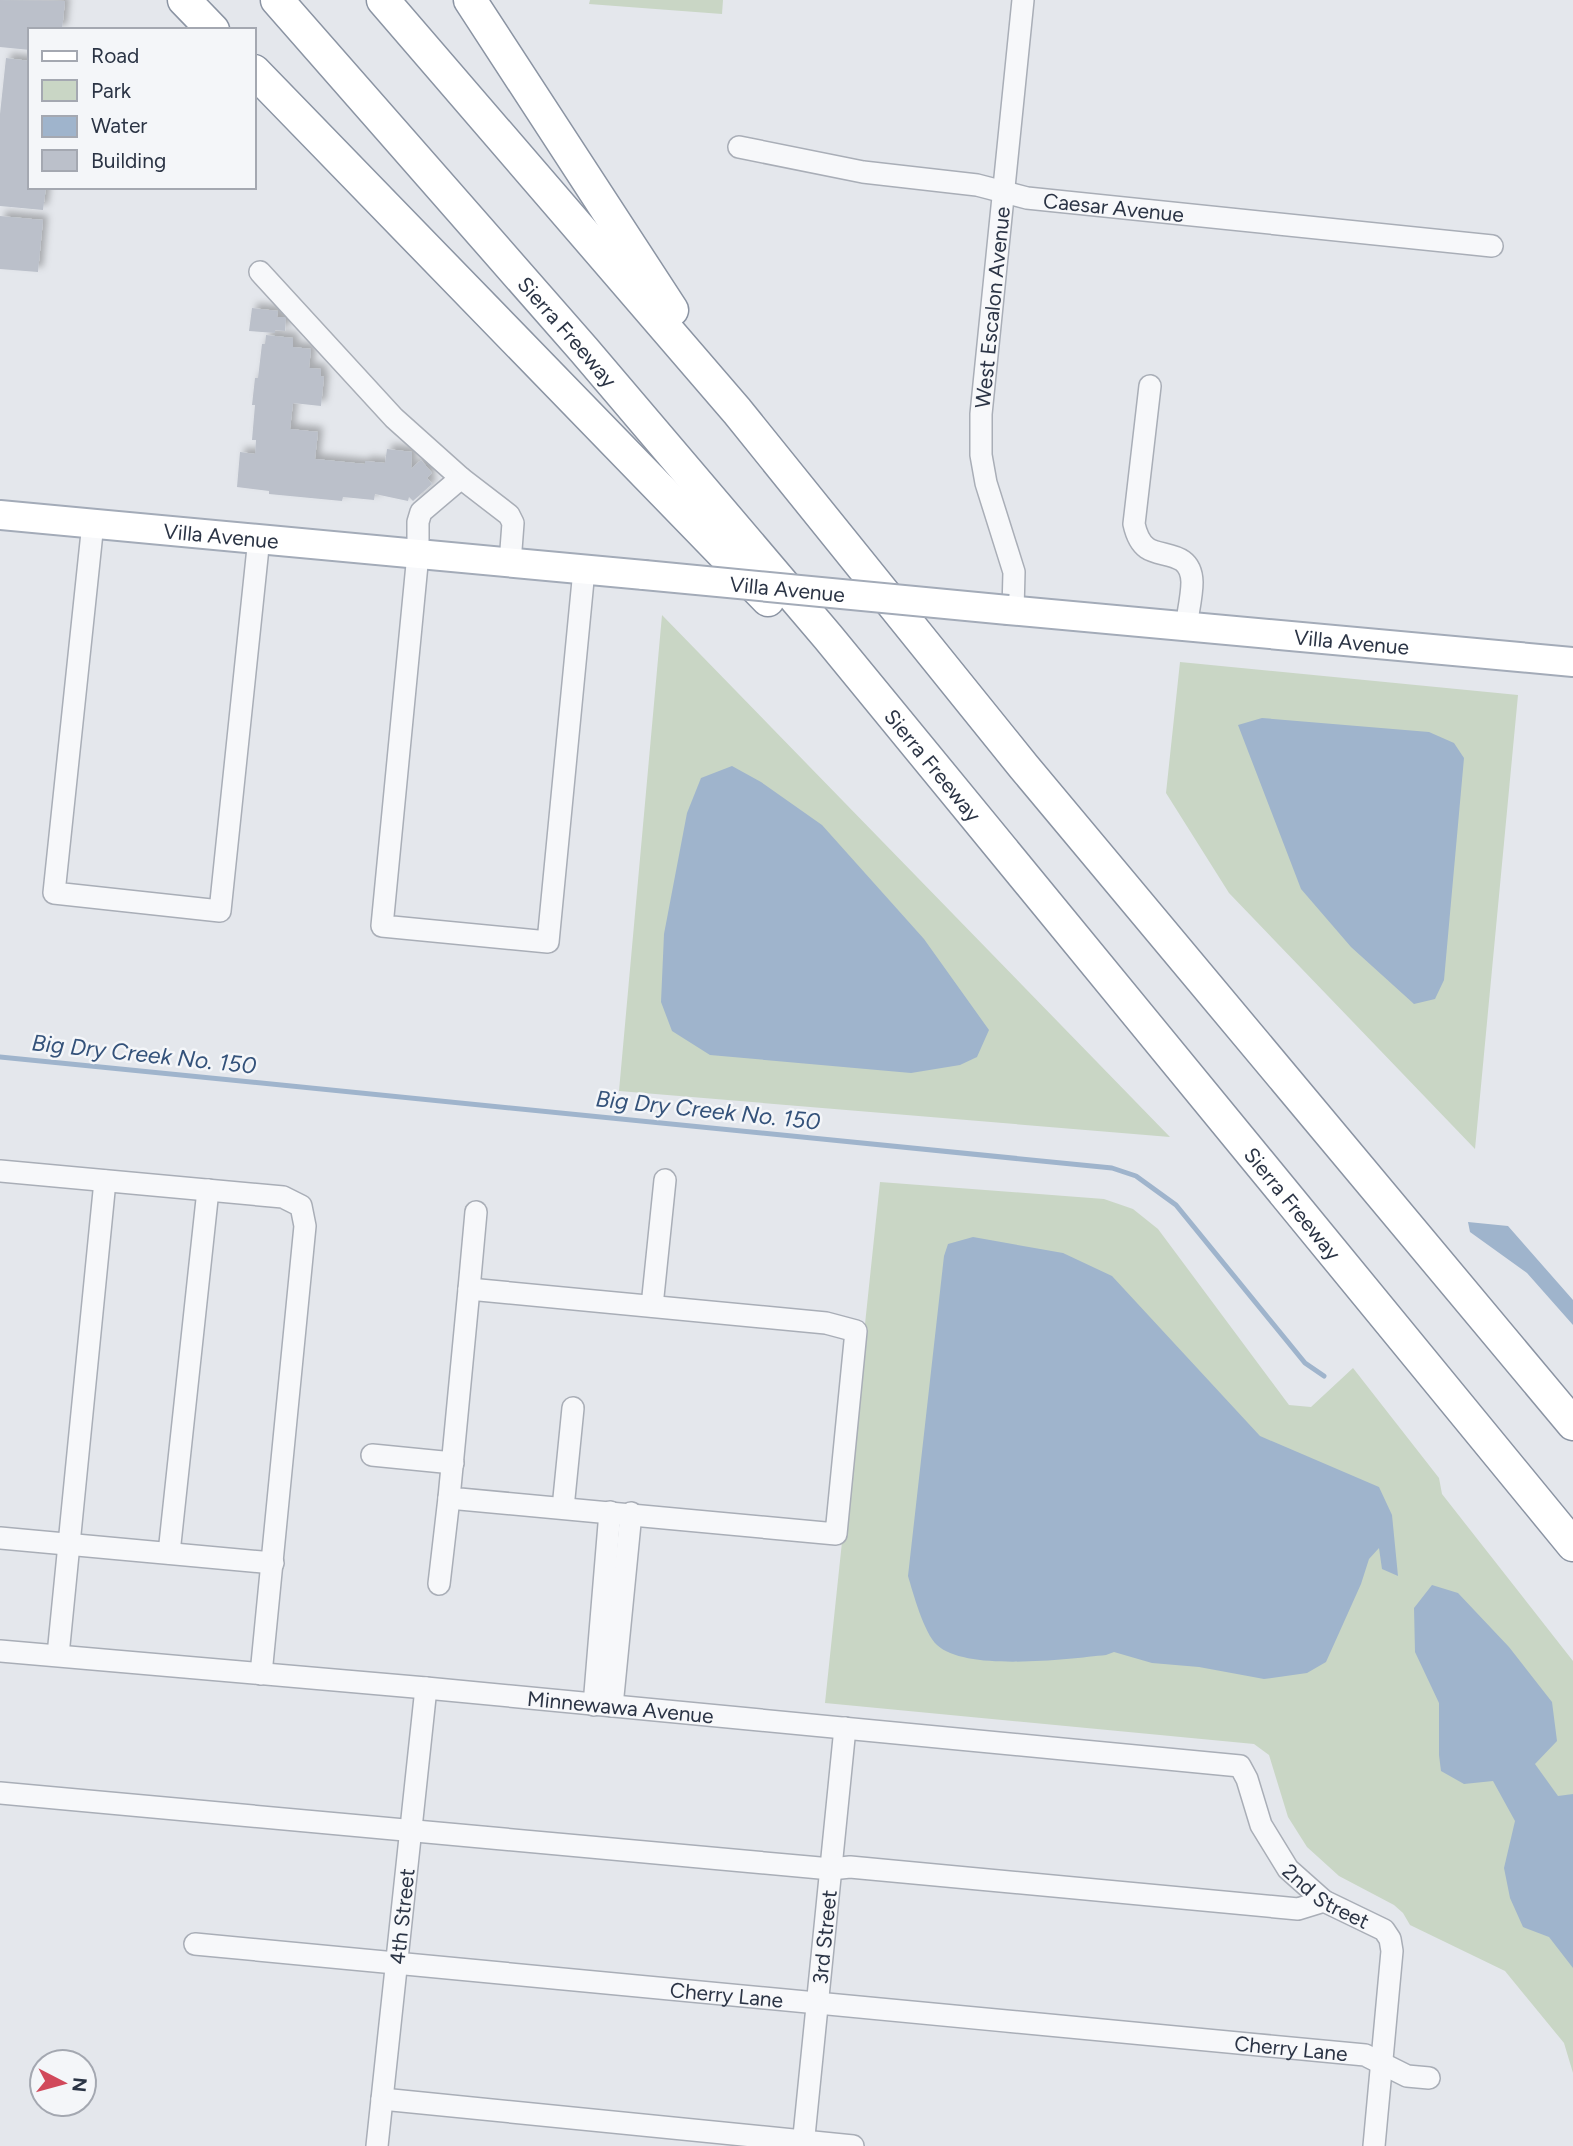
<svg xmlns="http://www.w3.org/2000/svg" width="1573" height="2146" viewBox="0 0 1573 2146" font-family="Figtree,sans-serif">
	<defs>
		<filter id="shadow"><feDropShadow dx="5" dy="-5" stdDeviation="3.5" flood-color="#0004"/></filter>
	</defs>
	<rect width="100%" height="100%" fill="#e4e7ec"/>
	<path fill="#c9d6c5" d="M590,0H723L722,14L589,4Z
		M662,615L1170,1137L619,1091Z
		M1180,662L1518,695L1475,1149L1229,893L1166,793Z
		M880,1182L1104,1199L1133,1209L1158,1229L1289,1405L1311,1407L1353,1368L1439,1478L1442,1494L1573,1661V2073L1564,2043L1505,1971L1410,1925L1403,1913L1394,1905L1339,1876L1307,1847L1288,1817L1269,1755L1254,1744L825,1703Z"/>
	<path fill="#9fb4cc" d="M1262,718L1429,732L1454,743L1464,758L1444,980L1435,999L1414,1004L1351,947L1301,889L1238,725Z
		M732,766L761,782L822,825L924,939L989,1030L977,1057L960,1065L911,1073L710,1055L672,1031L661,1002L664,934L687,813L701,778Z
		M1468,1222L1508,1226L1573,1300V1325L1527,1273L1470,1232Z
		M973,1237L1063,1253L1112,1276L1260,1436L1379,1487L1392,1515L1398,1576L1382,1569L1379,1548L1369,1559L1361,1584L1326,1662L1307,1673L1264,1679L1199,1667L1152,1663L1114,1652L1106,1655C1067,1659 966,1672 937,1645C924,1633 913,1593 908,1576L944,1256L948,1244Z
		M1432,1585L1458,1593L1509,1647L1552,1702L1557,1741L1535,1764L1558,1796L1573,1794V1968L1549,1937L1523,1927L1510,1898L1504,1868L1515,1821L1493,1781L1464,1784L1441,1771L1439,1755V1703L1415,1652L1414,1608Z"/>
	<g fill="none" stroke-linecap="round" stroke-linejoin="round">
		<path stroke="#9fb4cc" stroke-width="5" d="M0,1057L1112,1168L1136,1176L1176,1205L1305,1363L1324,1376"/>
	</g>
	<path fill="#bbc0ca" filter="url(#shadow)" d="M0,0L65,1L62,30H30V50L0,47Z
		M6,58L30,61V187H46L43,210L0,206V114Z
		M0,216L43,220L38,272L0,269Z
		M252,308L278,311L277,317H286L285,331L275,330V333L249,331Z
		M266,335L293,338V347L311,349L309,368L321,369V376L324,377L321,406L293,403L290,429L318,432L315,459L365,464V461L385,463L387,449L412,452L411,469L421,460L432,473L427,478L432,484L413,501L409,497L408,501L375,494L374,500L343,497L342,501L269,494V491L237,487L240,452L255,454L256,440H252L255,405H252L255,378H258L262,344H265Z"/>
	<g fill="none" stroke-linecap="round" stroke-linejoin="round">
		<defs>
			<g id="minor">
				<path id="s1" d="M739,147L863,172L977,185L1027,198L1492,246"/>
				<path d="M260,272L394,418L461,478"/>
				<path d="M1150,386L1134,524C1136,533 1140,543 1147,548C1161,558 1191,550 1192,582C1192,596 1188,612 1186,627"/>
				<path d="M93,523L54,893L220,911L259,538"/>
				<path d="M510,563L513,523L509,515L461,478L421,512L418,522V554L382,926L548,942L584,570"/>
				<path id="s2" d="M1013,610L1014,572L986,483L981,455V414L1023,0"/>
				<path d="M0,1171L283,1197L301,1206L305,1226L261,1674"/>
				<path d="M469,1289L826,1323L856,1331L836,1534L449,1498Z"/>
				<path d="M469,1289L476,1212"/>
				<path d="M652,1306L665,1180"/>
				<path d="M372,1455L453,1463"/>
				<path d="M563,1508L573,1408"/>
				<path d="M0,1538L273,1563"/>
				<path d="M169,1553L208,1190"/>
				<path d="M439,1584L449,1498"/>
				<path id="s3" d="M0,1651L426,1688L1240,1766L1247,1779L1261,1825L1288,1869L1324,1901L1384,1930L1390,1939L1392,1951L1374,2146"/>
				<path d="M58,1655L105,1181"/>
				<path d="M594,1705L610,1512"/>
				<path d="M612,1706L631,1513"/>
				<path d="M0,1793L831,1869L850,1867L1298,1909L1324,1901"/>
				<path id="s4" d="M195,1944L1365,2055L1407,2076L1429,2078"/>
				<path d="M382,2099L853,2146"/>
				<path id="s5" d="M377,2146L426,1688"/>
				<path id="s6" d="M803,2146L845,1728"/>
			</g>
			<g id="major">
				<path id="s7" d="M0,515L644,575"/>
				<path id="s8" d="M1008,610L1573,662"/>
			</g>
			<g id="highway">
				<path d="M184,0L213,30"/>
				<path id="s9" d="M277,0L584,350L828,637L1573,1545"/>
				<path d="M383,0L737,411L1024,767L1573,1424"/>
				<path d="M470,0L672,310"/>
				<path d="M254,71L768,600"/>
			</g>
		</defs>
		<use href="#minor" stroke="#a9aeb7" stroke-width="24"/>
		<use href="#major" stroke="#a3abb8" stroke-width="32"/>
		<use href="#highway" stroke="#8b94a3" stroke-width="35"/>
		<use href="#minor" stroke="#f7f8fa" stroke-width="21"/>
		<use href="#major" stroke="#fff" stroke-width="28"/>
		<use href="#highway" stroke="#fff" stroke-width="32"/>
		<defs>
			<g id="major-bridge">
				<path id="s10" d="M644,575L1008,610"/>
			</g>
		</defs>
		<use href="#major-bridge" stroke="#a3abb8" stroke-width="32" stroke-linecap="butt"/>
		<use href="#major-bridge" stroke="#fff" stroke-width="28"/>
	</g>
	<g text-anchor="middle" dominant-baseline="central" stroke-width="5" stroke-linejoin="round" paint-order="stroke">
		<g font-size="21" fill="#2b3445" stroke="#f4f6f9">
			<text stroke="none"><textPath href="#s1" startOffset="380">Caesar Avenue</textPath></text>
			<text stroke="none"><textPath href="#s2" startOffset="308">West Escalon Avenue</textPath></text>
			<text stroke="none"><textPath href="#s9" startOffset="441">Sierra Freeway</textPath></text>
			<text stroke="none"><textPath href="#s7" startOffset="222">Villa Avenue</textPath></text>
			<text stroke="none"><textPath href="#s10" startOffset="144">Villa Avenue</textPath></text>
			<text stroke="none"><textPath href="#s8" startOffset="345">Villa Avenue</textPath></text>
			<text stroke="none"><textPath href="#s9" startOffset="1008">Sierra Freeway</textPath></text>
			<text stroke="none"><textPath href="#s9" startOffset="1575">Sierra Freeway</textPath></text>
			<text stroke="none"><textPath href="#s3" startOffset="623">Minnewawa Avenue</textPath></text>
			<text stroke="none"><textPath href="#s3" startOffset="1407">2nd Street</textPath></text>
			<text stroke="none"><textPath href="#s5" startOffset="231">4th Street</textPath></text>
			<text stroke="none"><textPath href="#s6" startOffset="210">3rd Street</textPath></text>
			<text stroke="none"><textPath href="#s4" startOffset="534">Cherry Lane</textPath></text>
			<text stroke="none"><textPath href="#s4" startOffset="1101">Cherry Lane</textPath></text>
		</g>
		<g font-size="23" font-style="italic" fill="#34527a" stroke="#f4f6f9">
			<text transform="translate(144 1054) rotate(6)">Big Dry Creek No. 150</text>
			<text transform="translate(708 1110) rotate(6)">Big Dry Creek No. 150</text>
		</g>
	</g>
	<rect x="28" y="28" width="228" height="161" fill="#f4f6f9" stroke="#a4a8b1" stroke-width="2"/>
	<rect x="42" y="51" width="35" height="10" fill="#ffffff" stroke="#a4a8b1" stroke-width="2"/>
	<text x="91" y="63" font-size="21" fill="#2b3445">Road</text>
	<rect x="42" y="80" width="35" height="21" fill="#c9d6c5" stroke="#a4a8b1" stroke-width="2"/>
	<text x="91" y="98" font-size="21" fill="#2b3445">Park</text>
	<rect x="42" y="116" width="35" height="21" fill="#9fb4cc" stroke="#a4a8b1" stroke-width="2"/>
	<text x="91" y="133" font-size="21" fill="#2b3445">Water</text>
	<rect x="42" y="150" width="35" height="21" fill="#bbc0ca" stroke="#a4a8b1" stroke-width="2"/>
	<text x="91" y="168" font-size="21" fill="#2b3445">Building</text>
	<g transform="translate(63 2083) rotate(96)"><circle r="33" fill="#f4f6f9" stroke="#a4a8b1" stroke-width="2"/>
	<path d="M0-5L12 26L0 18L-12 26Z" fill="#d1495b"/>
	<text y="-10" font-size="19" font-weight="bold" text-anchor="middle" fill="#2b3445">N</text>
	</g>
</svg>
